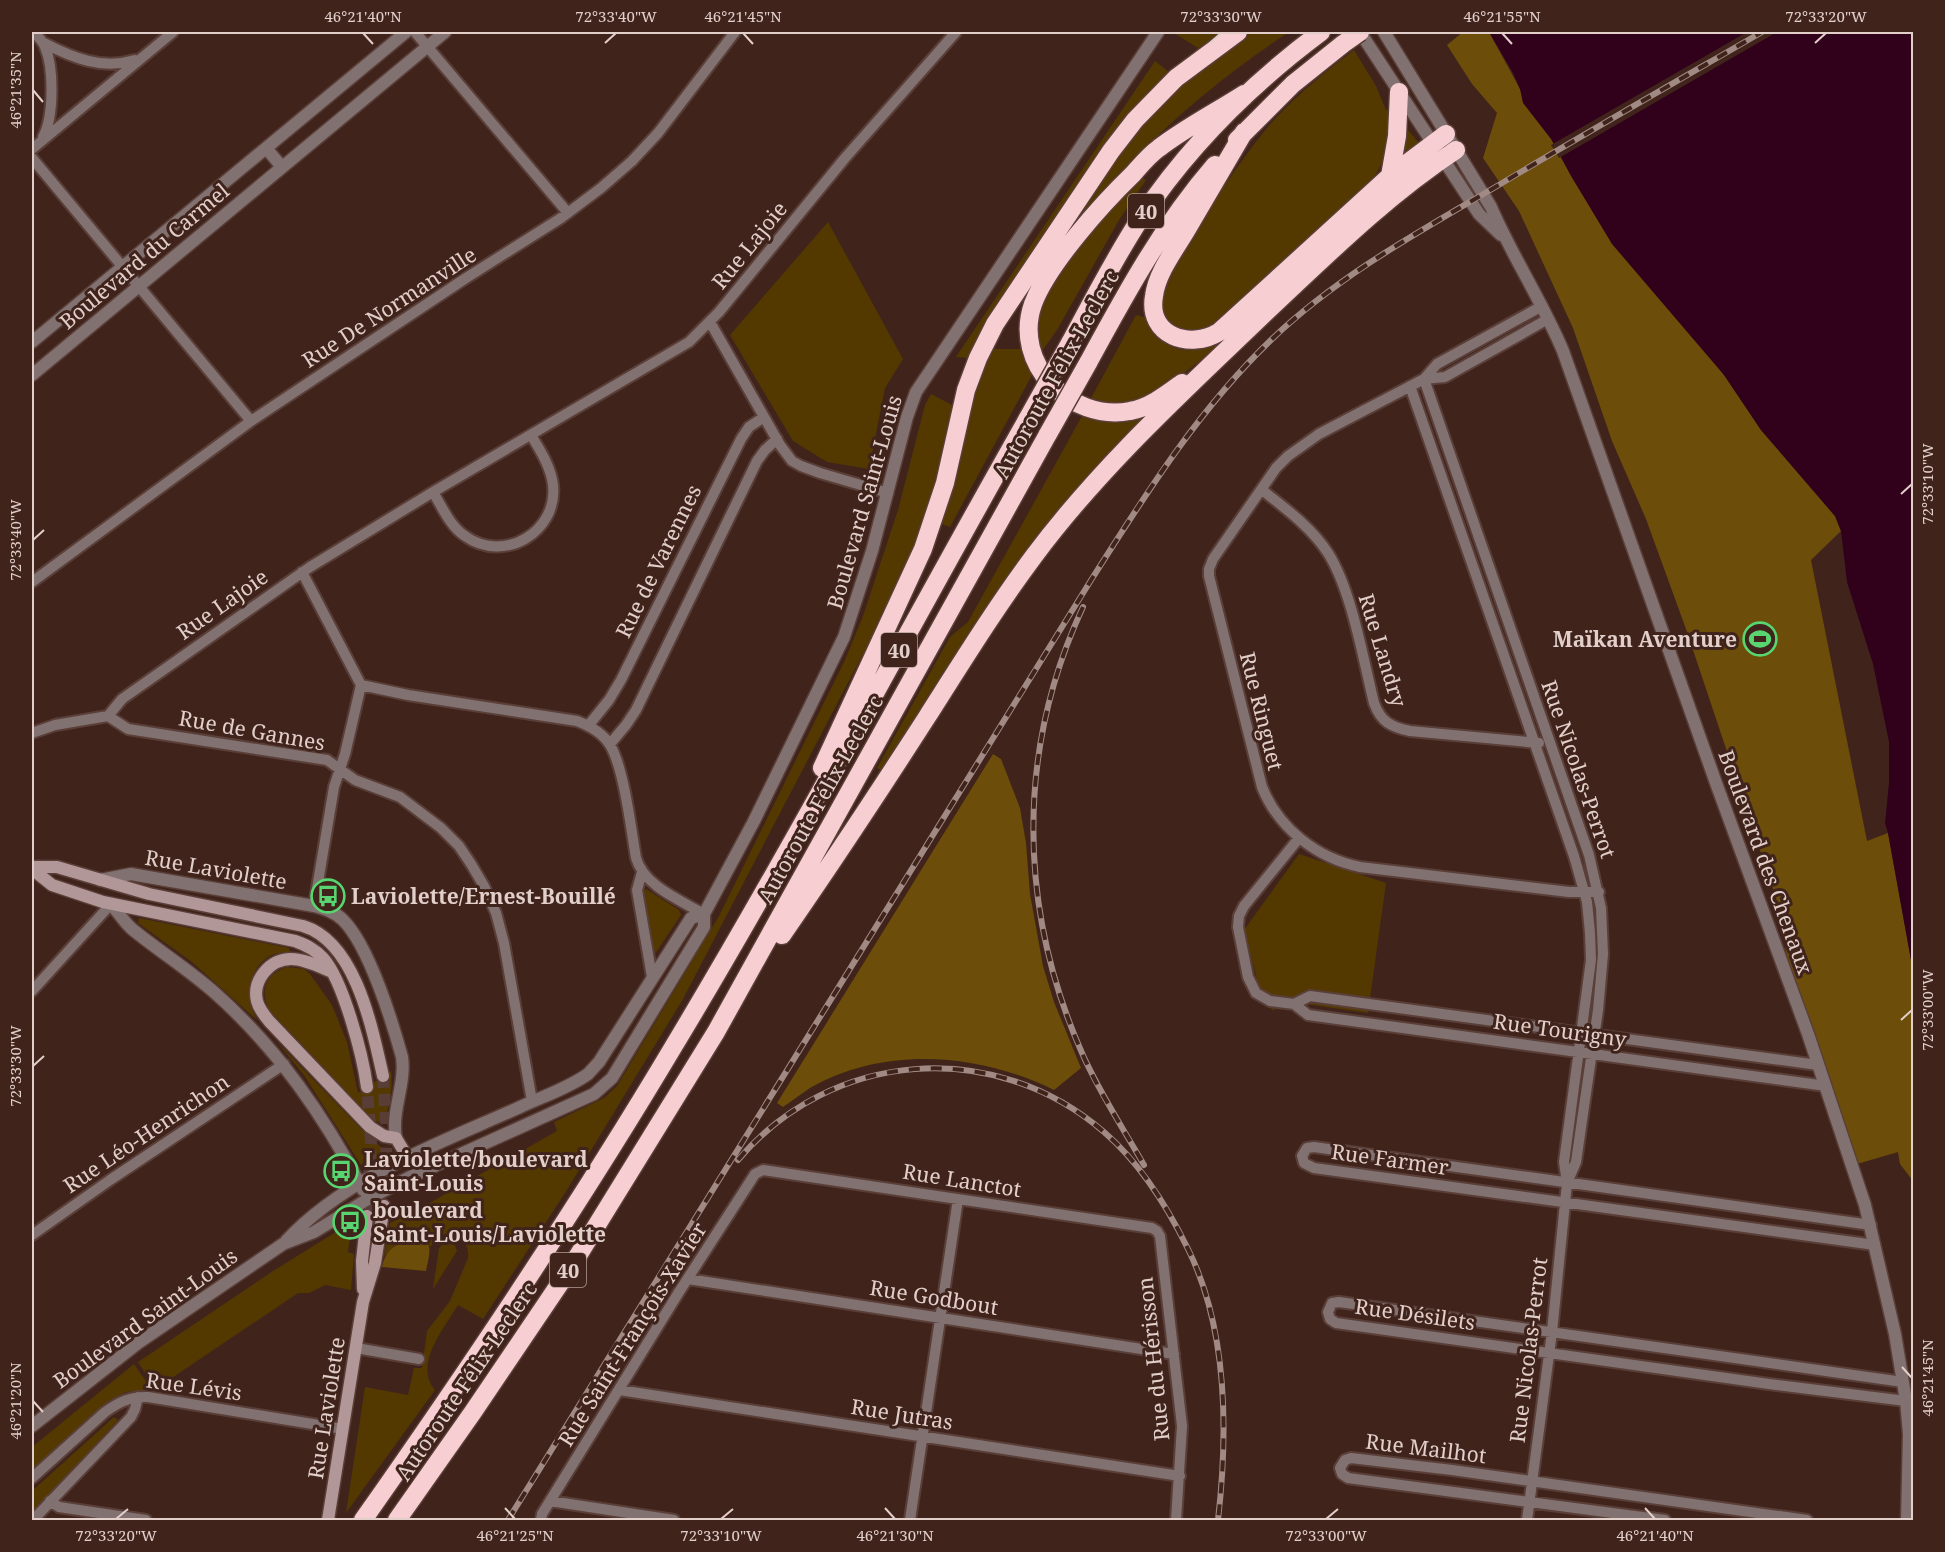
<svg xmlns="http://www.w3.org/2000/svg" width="1945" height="1552" viewBox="0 0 1945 1552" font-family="'Noto Serif',serif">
	<rect width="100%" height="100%" fill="#40241c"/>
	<path fill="#533900" d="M1175,32H1223L1198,48L1174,33Z
		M1252,32H1289C1234,68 1182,110 1136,157C1107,187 1080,219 1053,250L1125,142L1171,92Z
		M1354,50L1376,86L1386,110H1389C1392,136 1386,161 1371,182L1216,326L1199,334C1189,332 1172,331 1166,321C1164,318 1161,309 1160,304C1158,277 1252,142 1275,119C1299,93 1326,71 1354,50Z
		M1155,61L1169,72L1132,109L1109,138L989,316L967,358L956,357Z
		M1407,129L1418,142L1404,155L1403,153Z
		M1139,178H1142L1146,180L1119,220L1057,330L1040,354L1036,338L1039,307L1063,268L1112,207Z
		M828,222L903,359L885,388L869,469L827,462L793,441L730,335Z
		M1136,315L1147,318C1160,356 1198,357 1227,338L1209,354L1171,383L1129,405L1089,402Z
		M990,349H1021L1032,375L950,527L941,524L952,487L968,409Z
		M931,394L952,405L937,486L925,528L887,608L683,999L565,1193L483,1319L458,1305C445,1327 413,1364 435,1390L346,1513L365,1387L408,1395L414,1368H422L427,1331L450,1301L468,1258C470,1239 453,1229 437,1237L430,1247L428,1242C408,1235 398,1240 384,1257L390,1223L412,1213L557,1131L554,1122L604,1098L617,1086L719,916L845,660L863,616L898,510L925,405Z
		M1082,416C1103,422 1120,426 1142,418L1144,424L1132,435L884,772L877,768L950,637L968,622Z
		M1299,854L1386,883L1368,1013L1278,1000L1274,1011L1263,1002L1244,930Z
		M646,889L679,910L681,915L655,954L643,891Z
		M139,918L289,948L290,952C252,950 242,992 257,1020L192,962L138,923Z
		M286,967L304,969L310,974L332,1005L347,1042L358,1093L391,1071C393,1085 390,1111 382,1122H378L372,1119L270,1011C259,991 265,975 286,967Z
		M276,1041L362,1130L383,1149L392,1155L369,1167L361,1165L304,1075Z
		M352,1222L348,1252L354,1254L351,1290L325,1285L309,1293H298L157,1388L154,1387L138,1362L273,1271Z
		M446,1241L454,1243L457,1251L433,1289L439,1248Z
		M134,1364L152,1390L126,1392L110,1400L32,1469V1447Z
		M114,1417L118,1420L32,1513V1491Z"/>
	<path fill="#6c4d09" d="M1463,32H1489L1520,89L1724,375L1761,430L1835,516L1841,531L1811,560L1867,841L1888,833L1913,971V1181L1900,1164L1898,1152L1857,1164L1796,1015L1779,907L1686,629L1646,519L1612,441L1573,328L1519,211L1483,158L1497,113L1472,84L1447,45Z
		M993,754L1001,759L1020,808L1026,843L1030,894L1043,966L1054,1002L1081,1068L1054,1090C980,1053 884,1045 810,1088C801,1094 792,1101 783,1107L777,1103Z
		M414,1237C436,1239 429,1255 426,1271L382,1267C387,1246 397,1245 414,1237Z"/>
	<path fill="#31001b" d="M1489,32H1913V971L1888,833L1885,823L1889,783V742L1873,664L1847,582L1841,531L1835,516L1761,430L1724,375L1612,244L1571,176L1551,139L1523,103L1520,89L1513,73Z"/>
	<path fill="#40241c" d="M1747,32H1777L1559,158L1551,145Z"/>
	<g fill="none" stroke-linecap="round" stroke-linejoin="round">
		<path stroke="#583e36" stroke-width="12" stroke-dasharray="12 6" stroke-linecap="butt" d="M383,1076L387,1136L384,1206
			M367,1216L371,1142L367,1087"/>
		<defs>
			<path id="minor" d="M34,32C38,37 43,41 45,47C54,68 54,117 43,137
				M415,32L568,213
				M44,43C73,58 102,70 135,60
				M32,149L173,32
				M32,158L251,421
				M1542,306L1437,364L1424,379L1319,434L1288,456L1276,468L1213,559L1209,569V576L1262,787C1279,829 1317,858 1360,867L1569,892H1599
				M710,322L780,445L792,461L801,466L820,473L888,493
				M1424,379L1589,855L1601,908L1603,954L1598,1010L1576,1162L1567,1183
				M1424,379L1445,377L1548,319
				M1410,386L1574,856L1587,902L1590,933L1591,960L1564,1162L1567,1183L1552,1332L1527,1520
				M1262,490C1285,508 1312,528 1328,553C1352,591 1363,659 1374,703C1381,722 1391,727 1410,731L1539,743
				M433,492C442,507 450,526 465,536C504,564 558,532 553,485C551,467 540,450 531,435
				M302,572L361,685L408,695L577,721C590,726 603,733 610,745C624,768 631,829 636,858C644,886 680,900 704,914
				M32,582L251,421L466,278L561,218L601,188L632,161L658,133L735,32
				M108,716L128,729L327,760L355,780L400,797L441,828L459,846L471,864L484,886L496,913L504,943L532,1101
				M588,726L609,700L621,680L741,439L749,427L764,417
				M32,733L55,725L108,716L122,699L310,567L433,492L689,342L719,312L845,158L956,32
				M610,744L626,725L636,710L757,461L765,450L777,439
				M1299,838L1244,906L1239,916L1238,927L1248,977L1256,993L1270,1001L1294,1004L1308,1015L1826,1086
				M642,872L637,890L652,977
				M314,906L334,787L345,754L361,685
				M32,991L111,904
				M1294,1004L1310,996L1818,1065
				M1871,1225L1314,1147L1307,1148L1302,1156L1304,1163L1314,1168L1875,1245
				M32,1235L110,1180L284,1064
				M688,1279L1174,1354
				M356,1348L419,1359
				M1903,1382L1339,1302L1332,1303L1328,1312L1330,1319L1336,1323L1769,1384L1906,1401
				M619,1390L1180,1476
				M32,1478L105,1412C119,1402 131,1396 148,1397L343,1429
				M50,1501L59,1507L146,1520
				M550,1501L674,1520
				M33,1520L131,1417L135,1409L138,1397
				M541,1520L542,1514L679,1292L755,1174L763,1170L1152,1228L1157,1231L1160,1236L1182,1426L1176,1520
				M910,1520L958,1199
				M1665,1520L1348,1478L1342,1474L1340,1468L1345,1460L1351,1458L1452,1470L1807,1520"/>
			<path id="tertiary" d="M1360,32L1479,214L1501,235
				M1384,32L1491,207C1512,256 1542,301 1563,351L1716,783L1808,1034L1865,1205L1895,1334L1906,1401L1909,1434L1907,1520
				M266,148L282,167
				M32,342L406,32
				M32,375L445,32
				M100,880L131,874L314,906C325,909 335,912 343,920C369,946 392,1021 402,1057C406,1084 391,1111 396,1138
				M111,904C118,912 124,922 132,929C159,951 189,970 215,993C278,1049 324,1116 363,1190
				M286,1241C347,1176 438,1144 518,1108C541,1097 567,1089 588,1074L599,1062L691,918L704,914
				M32,1426L138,1343L283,1244L314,1232L368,1199L410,1177L594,1094L612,1078L704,927V914L754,821L844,637L872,551L907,417L916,392L1158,32"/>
			<path id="secondary" d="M32,867H57L149,894L303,926C356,942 372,1028 383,1076
				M32,869L52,885L103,902L295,941C306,945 315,949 323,958C343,980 363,1056 367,1087
				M332,972C320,967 305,959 291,959C270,959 252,980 257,1001C259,1009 264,1015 269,1021L370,1127L384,1136L396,1138L408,1158
				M363,1289L362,1261L367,1216
				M328,1520L363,1302L375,1263L384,1206"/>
			<path id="motorway" d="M1244,132C1225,165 1205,198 1186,231C1174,251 1157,273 1154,296C1147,336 1190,350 1219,332L1390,176L1446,134
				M1237,140L1293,84L1343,44
				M1390,176L1397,136L1399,92
				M1070,343C1092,302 1114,259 1140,219C1189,145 1250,85 1321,32
				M1088,363C1126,293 1163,225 1215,165
				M1182,383C1167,394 1149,408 1130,411C1070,422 1012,364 1033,304C1048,264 1102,204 1133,174C1141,165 1149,155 1159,148C1185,128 1216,112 1244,94
				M822,768L923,549L945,483L966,390L978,358L995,324L1111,151L1135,120L1176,78L1238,32
				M782,935C832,863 880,790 927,717C962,662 996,607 1034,556C1101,466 1185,390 1265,313C1326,256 1386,196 1456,150
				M363,1520C472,1365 578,1207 675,1044C799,838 910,626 1028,418
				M397,1520L473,1412L571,1267L716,1032L1048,434"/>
		</defs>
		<use href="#minor" stroke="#5a3f38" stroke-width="14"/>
		<use href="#tertiary" stroke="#5a3f38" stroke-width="15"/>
		<use href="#secondary" stroke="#5a3f38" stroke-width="15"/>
		<use href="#motorway" stroke="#5a3f38" stroke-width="21"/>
		<use href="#minor" stroke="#817171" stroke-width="10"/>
		<use href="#tertiary" stroke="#817171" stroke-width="12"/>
		<use href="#secondary" stroke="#b19798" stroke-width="12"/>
		<use href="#motorway" stroke="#f7cfd2" stroke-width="18"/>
		<defs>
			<path id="rail" d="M1083,607C1016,751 1018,908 1082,1053C1099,1092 1123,1128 1144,1165
				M738,1160C831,1050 994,1037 1104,1132C1140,1163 1167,1206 1188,1249C1228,1330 1228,1433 1218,1520
				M508,1520L1093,577C1147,492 1199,409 1272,339C1337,277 1415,234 1492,189C1581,136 1672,84 1762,32"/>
		</defs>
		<use href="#rail" stroke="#a18a84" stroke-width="6"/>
		<use href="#rail" stroke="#40241c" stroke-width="4" stroke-dasharray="11" stroke-linecap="butt"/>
		<defs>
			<path id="motorway-bridge" d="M1343,44L1360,32
				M1028,418L1070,343
				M1048,434L1088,363"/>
		</defs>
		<use href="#motorway-bridge" stroke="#5a3f38" stroke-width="21" stroke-linecap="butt"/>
		<use href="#motorway-bridge" stroke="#f7cfd2" stroke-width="18"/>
	</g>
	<path fill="none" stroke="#e2cfca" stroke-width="2" d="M363,33L373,44M743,33L753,44M1502,33L1512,44M605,43L616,33M1210,43L1221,33M1815,43L1826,33M33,90L43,102M1901,494L1912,484M33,540L44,530M1901,1020L1912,1010M33,1066L44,1056M1902,1367L1912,1378M33,1401L43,1412M505,1508L515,1519M885,1508L895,1519M1645,1508L1655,1519M116,1519L128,1509M721,1519L733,1509M1326,1519L1338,1509"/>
	<defs>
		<symbol id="stadium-ring" viewBox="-11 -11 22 22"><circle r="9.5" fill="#40241c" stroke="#58d570" stroke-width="1.5"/><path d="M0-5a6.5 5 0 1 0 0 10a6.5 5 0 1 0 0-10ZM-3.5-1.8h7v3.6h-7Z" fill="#58d570"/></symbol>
		<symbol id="bus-ring" viewBox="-11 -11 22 22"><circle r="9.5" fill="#40241c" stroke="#58d570" stroke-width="1.5"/><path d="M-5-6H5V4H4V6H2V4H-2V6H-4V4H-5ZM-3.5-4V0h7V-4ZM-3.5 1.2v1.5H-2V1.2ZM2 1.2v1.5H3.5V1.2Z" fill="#58d570"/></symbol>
	</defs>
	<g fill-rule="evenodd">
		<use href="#stadium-ring" x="1741" y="620" width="38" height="38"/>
		<use href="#bus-ring" x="309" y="877" width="38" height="38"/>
		<use href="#bus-ring" x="322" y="1152" width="38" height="38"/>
		<use href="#bus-ring" x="331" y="1203" width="38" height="38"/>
	</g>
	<g text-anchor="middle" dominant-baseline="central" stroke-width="6" stroke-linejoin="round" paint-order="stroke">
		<g fill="#40241c" stroke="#b19c96" stroke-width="1.5">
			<rect x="1128" y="194" width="36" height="34" rx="4.5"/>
			<rect x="881" y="633" width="36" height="34" rx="4.5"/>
			<rect x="550" y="1253" width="36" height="34" rx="4.5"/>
		</g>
		<g font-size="20" font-weight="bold" fill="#e2cfca">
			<text x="1146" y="211">40</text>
			<text x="899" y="650">40</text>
			<text x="568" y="1270">40</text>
		</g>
		<g font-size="21" fill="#e2cfca" stroke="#40241c">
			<text transform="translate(749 245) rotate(-51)">Rue Lajoie</text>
			<text transform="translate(144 256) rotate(-40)">Boulevard du Carmel</text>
			<text transform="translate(389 307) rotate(-33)">Rue De Normanville</text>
			<text transform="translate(1056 374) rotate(-61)">Autoroute Félix-Leclerc</text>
			<text transform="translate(864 502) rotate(-74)">Boulevard Saint-Louis</text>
			<text transform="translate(658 561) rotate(-64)">Rue de Varennes</text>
			<text transform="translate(222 604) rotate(-35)">Rue Lajoie</text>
			<text transform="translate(1383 650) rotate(73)">Rue Landry</text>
			<text transform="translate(1262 711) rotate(76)">Rue Ringuet</text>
			<text transform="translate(252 730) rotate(10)">Rue de Gannes</text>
			<text transform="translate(1579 769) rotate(71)">Rue Nicolas-Perrot</text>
			<text transform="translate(820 799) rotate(-61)">Autoroute Félix-Leclerc</text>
			<text transform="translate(1766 862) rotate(70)">Boulevard des Chenaux</text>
			<text transform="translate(216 869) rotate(10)">Rue Laviolette</text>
			<text transform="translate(1560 1030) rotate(8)">Rue Tourigny</text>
			<text transform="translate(146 1133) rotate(-34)">Rue Léo-Henrichon</text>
			<text transform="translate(1390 1159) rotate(8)">Rue Farmer</text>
			<text transform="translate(962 1180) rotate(9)">Rue Lanctot</text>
			<text transform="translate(934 1297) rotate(9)">Rue Godbout</text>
			<text transform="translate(1415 1314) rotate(8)">Rue Désilets</text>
			<text transform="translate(145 1318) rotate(-36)">Boulevard Saint-Louis</text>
			<text transform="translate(632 1334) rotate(-58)">Rue Saint-François-Xavier</text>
			<text transform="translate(1528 1350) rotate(-83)">Rue Nicolas-Perrot</text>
			<text transform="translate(1153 1359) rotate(-96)">Rue du Hérisson</text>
			<text transform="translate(466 1381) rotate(-56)">Autoroute Félix-Leclerc</text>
			<text transform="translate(194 1386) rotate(8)">Rue Lévis</text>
			<text transform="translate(326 1408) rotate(-81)">Rue Laviolette</text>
			<text transform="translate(902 1414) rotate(9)">Rue Jutras</text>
			<text transform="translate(1426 1448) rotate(7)">Rue Mailhot</text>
		</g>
		<g font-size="21" font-weight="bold" fill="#e2cfca" stroke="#40241c" text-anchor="start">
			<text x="1737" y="639" text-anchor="end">Maïkan Aventure</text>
			<text x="351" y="896">Laviolette/Ernest-Bouillé</text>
			<text x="364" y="1159">Laviolette/boulevard<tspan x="364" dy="24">Saint-Louis</tspan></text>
			<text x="373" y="1210">boulevard<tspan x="373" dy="24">Saint-Louis/Laviolette</tspan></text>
		</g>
	</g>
	<rect width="1945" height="1552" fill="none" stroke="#40241c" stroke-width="66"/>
	<rect x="33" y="33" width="1879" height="1486" fill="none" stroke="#e2cfca" stroke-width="2"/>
	<g font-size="15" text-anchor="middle" fill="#e2cfca">
		<text x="363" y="22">46°21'40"N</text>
		<text x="616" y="22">72°33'40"W</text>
		<text x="743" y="22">46°21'45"N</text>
		<text x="1221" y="22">72°33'30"W</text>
		<text x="1502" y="22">46°21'55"N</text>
		<text x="1826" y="22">72°33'20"W</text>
		<text transform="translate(16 90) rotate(-90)" y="5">46°21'35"N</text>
		<text transform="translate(1928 484) rotate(-90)" y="5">72°33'10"W</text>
		<text transform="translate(16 540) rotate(-90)" y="5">72°33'40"W</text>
		<text transform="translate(1928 1010) rotate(-90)" y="5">72°33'00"W</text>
		<text transform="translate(16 1066) rotate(-90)" y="5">72°33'30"W</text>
		<text transform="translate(1928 1378) rotate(-90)" y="5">46°21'45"N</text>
		<text transform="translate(16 1401) rotate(-90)" y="5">46°21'20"N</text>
		<text x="116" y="1541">72°33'20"W</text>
		<text x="515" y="1541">46°21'25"N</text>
		<text x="721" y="1541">72°33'10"W</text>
		<text x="895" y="1541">46°21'30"N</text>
		<text x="1326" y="1541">72°33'00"W</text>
		<text x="1655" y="1541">46°21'40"N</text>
	</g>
</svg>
